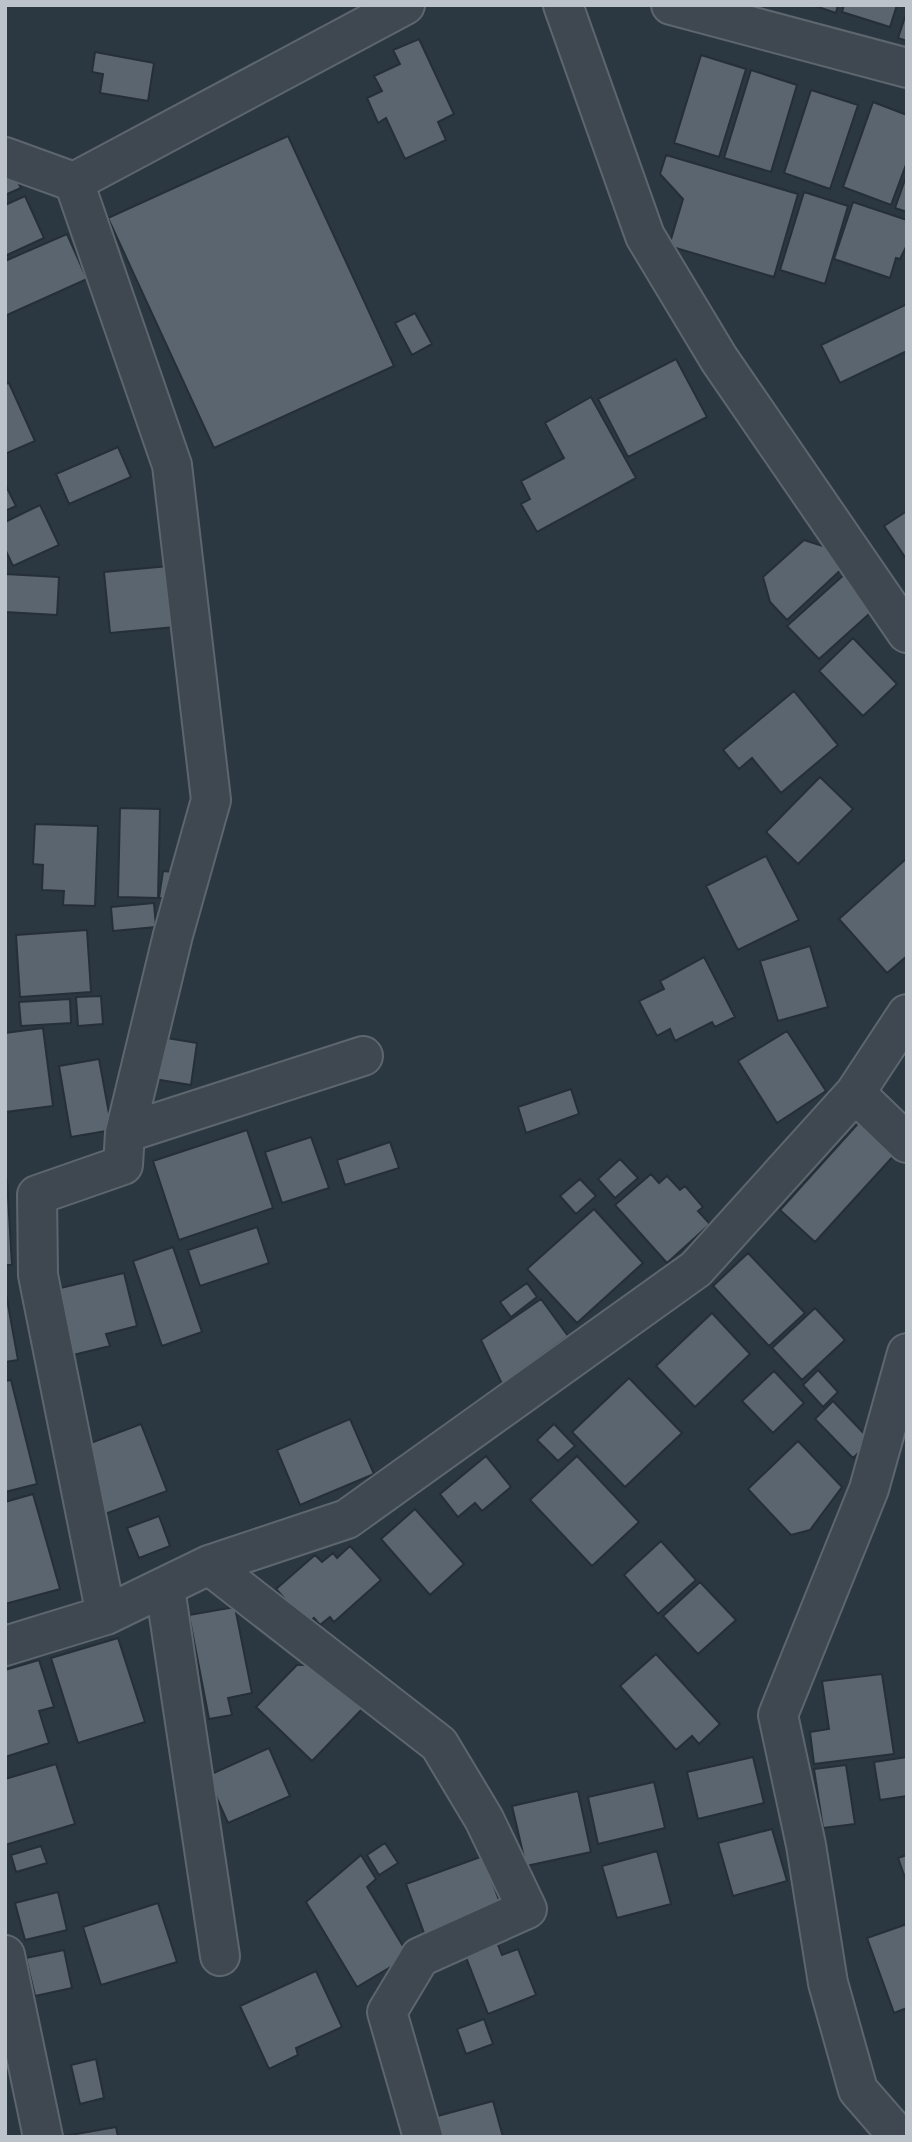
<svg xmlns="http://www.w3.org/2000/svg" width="912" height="2142" viewBox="0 0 912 2142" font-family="Mulish,sans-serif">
	<rect width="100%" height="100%" fill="#2b3741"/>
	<path fill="#5a6570" stroke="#262f38" stroke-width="2" d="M812,5H838L836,13Z
		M844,5H897L890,27L842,12Z
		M907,11V41L898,38Z
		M419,39L454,114L438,122L446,140L405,159L386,118L378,123L367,98L382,91L374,76L400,64L393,50Z
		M95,52L154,63L148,101L100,93L103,74L92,72Z
		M701,55L746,69L719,157L674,143Z
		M751,70L797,85L771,172L724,158Z
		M811,90L858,105L830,189L784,173Z
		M873,102L907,115V162L891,205L843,187Z
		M288,136L394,366L214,448L108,218Z
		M666,155L798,194L774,277L669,246L683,199L660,174Z
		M5,172L15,176L21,188L5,195Z
		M907,174V212L895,208Z
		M804,192L848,206L825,284L780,270Z
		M25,196L44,238L5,256V205Z
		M853,202L907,220V245L900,259L896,258L890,278L834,259Z
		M67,234L87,279L5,316V261Z
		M907,304V351L840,383L821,345Z
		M415,313L432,344L412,355L395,323Z
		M676,359L707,417L628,457L598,399Z
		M9,383L35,441L5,454V384Z
		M591,397L636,478L537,532L521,504L530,499L521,481L564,458L545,423Z
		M118,447L131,477L69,504L56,474Z
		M5,484L16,506L5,511Z
		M40,505L59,545L13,566L5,549V522Z
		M907,511V560L884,526Z
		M804,540L829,548L845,566L787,620L770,602L763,577Z
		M180,565L186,626L110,633L104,572Z
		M847,572L878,606L819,659L787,626Z
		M5,574L59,577L57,615L5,612Z
		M853,638L897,684L863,716L819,671Z
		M794,691L838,745L781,793L752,758L739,769L723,750Z
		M820,777L853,809L798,864L766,832Z
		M120,808L160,809L158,898L118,897Z
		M35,824L98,826L95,906L63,905L64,891L42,890L43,865L33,864Z
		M766,856L799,920L738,950L706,886Z
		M907,858V956L887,973L839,919Z
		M163,871L183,873L180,900L159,898Z
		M154,903L156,927L113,931L111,907Z
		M87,930L91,992L20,997L16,935Z
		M810,946L828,1007L778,1021L760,961Z
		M704,957L735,1017L715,1027L712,1022L675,1041L670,1029L657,1036L639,1001L664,989L660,981Z
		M101,996L103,1024L78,1026L76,997Z
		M70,999L71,1023L21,1026L19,1002Z
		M43,1028L53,1106L5,1112V1033Z
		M787,1031L826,1091L777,1123L738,1061Z
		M161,1037L197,1043L191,1085L154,1079Z
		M99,1059L112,1130L71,1137L59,1066Z
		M571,1089L579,1114L526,1133L518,1107Z
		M863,1118L898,1151L815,1242L780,1210Z
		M247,1130L273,1208L179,1240L153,1161Z
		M311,1137L329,1188L282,1203L265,1152Z
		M390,1142L399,1168L345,1185L337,1160Z
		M620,1159L638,1178L615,1198L598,1179Z
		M651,1174L659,1183L667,1176L680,1190L685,1186L703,1207L698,1211L710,1224L667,1263L615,1205Z
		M580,1179L596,1196L576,1214L560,1196Z
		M5,1180H7L12,1265H5Z
		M594,1209L643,1263L577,1323L527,1269Z
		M257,1227L269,1263L200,1286L188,1250Z
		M173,1247L202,1332L162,1346L133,1261Z
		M748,1253L805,1313L769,1346L713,1286Z
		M124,1273L137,1326L106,1334L110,1346L73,1355L56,1289Z
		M527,1283L537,1297L511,1317L500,1302Z
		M5,1288L18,1360L5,1362Z
		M541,1299L568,1336L502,1384L481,1340Z
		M815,1308L845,1340L802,1380L772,1348Z
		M712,1313L750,1354L695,1407L656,1366Z
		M818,1370L838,1392L823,1407L803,1385Z
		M774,1371L804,1403L773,1433L742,1401Z
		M629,1378L682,1433L625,1487L572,1432Z
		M11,1380L37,1484L5,1492V1381Z
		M833,1401L871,1441L853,1458L815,1419Z
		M350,1419L374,1474L300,1505L277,1450Z
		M141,1424L167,1491L105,1514L80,1447Z
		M554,1424L575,1446L558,1461L537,1440Z
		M798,1441L842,1487L810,1530L791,1535L748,1489Z
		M486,1456L511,1487L482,1511L475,1503L458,1517L440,1494Z
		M577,1456L639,1522L592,1566L530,1500Z
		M33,1494L60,1589L5,1604V1502Z
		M415,1509L464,1564L430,1595L381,1539Z
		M159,1516L170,1546L139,1558L127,1528Z
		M661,1541L696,1580L658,1614L624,1575Z
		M350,1546L381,1580L334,1622L330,1617L320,1625L314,1618L307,1624L276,1589L315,1555L322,1562L333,1553L337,1558Z
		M700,1582L736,1620L698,1654L663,1616Z
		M235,1607L252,1693L228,1698L232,1715L209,1719L189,1615Z
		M118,1638L145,1722L78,1743L51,1658Z
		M656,1654L720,1724L699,1744L692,1736L676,1750L620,1686Z
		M39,1660L54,1707L39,1711L49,1743L5,1757V1670Z
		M297,1665H323L365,1706L312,1761L256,1707Z
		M882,1674L894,1754L814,1764L810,1732L829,1729L822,1681Z
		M269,1748L290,1796L228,1823L207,1776Z
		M753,1757L764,1803L698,1819L687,1772Z
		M907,1757V1796L880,1800L874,1762Z
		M56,1764L75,1824L5,1845V1779Z
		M846,1765L855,1824L823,1828L814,1769Z
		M654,1782L665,1828L598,1844L588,1797Z
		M578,1791L591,1852L526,1866L512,1806Z
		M772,1829L787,1881L733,1896L718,1843Z
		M385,1843L398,1863L379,1875L367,1855Z
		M41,1846L47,1863L16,1872L11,1855Z
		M657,1851L671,1904L617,1918L602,1866Z
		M361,1855L376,1879L367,1887L409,1956L357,1987L306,1902Z
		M907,1855V1883L898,1858Z
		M483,1856L504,1914L427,1941L406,1884Z
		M58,1892L67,1930L25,1940L15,1903Z
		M158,1903L177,1962L101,1985L83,1927Z
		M907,1924V2008L894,2013L867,1938Z
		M496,1940L502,1955L518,1949L536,1995L488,2014L464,1952Z
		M64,1950L72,1988L35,1996L26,1958Z
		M316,1971L342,2027L296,2048L298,2055L269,2069L240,2006Z
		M484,2019L493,2044L466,2054L457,2029Z
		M96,2059L104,2098L80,2104L71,2065Z
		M493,2101L503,2137H439L434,2117Z
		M116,2127L118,2137H66L65,2136Z"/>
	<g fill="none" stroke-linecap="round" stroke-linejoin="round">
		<defs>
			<path id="minor" d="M563,5L645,236L719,359L907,633
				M671,5L907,68
				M5,157L74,182
				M855,1093L907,1143
				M125,1133L363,1056
				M209,1565L439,1744L484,1819L527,1909L420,1957L387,2012L423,2137
				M165,1588L220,1956
				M106,1615L38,1275L37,1195L123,1165L125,1133L173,935L211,800L172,465L74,182L405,5
				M5,1646L106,1615L209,1565L347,1519L696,1269L855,1093L907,1014
				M5,1955L43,2137
				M899,2137L858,2090L828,1983L806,1845L778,1715L869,1489L907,1353"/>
		</defs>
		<use href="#minor" stroke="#5d666e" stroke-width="42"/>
		<use href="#minor" stroke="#3f4851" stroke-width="38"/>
	</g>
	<rect width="912" height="2142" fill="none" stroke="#bcc3cb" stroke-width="14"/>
</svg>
